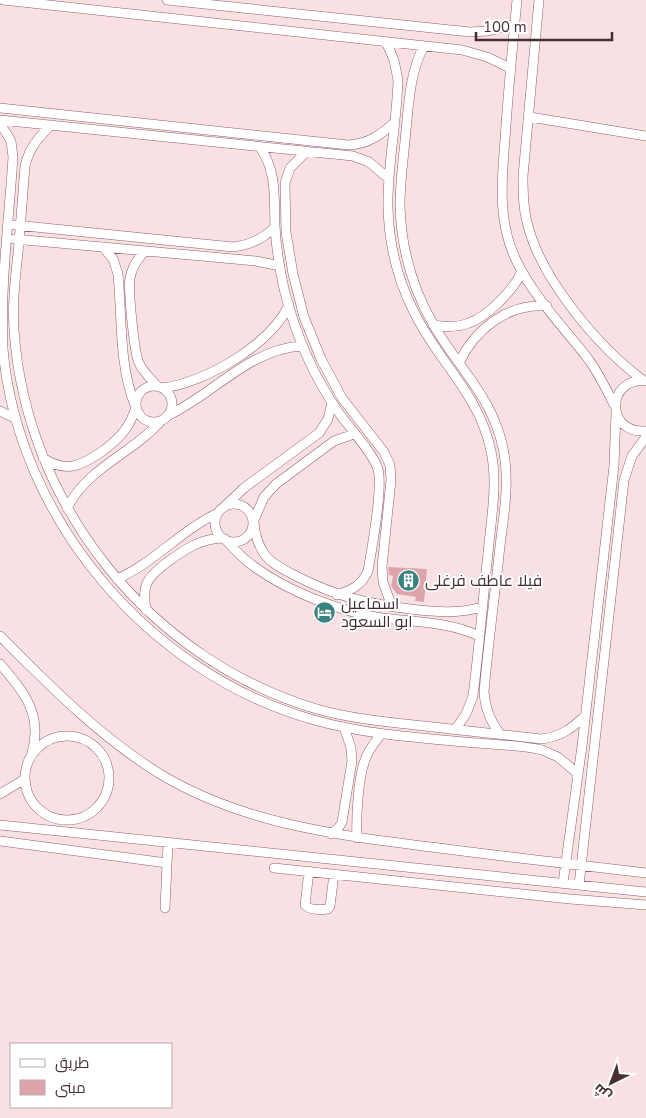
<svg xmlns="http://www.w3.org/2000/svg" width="646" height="1118" viewBox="0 0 646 1118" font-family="'Nunito Sans',Cairo,sans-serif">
	<rect width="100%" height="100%" fill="#f9e1e3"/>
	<path fill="#dda5ab" d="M388,567L427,569L424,602L415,601L416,597L397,594L391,586L393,576L389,575Z"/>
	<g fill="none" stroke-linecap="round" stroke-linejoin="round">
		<defs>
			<path id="minor" d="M3,0L462,50L487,57L510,68
				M167,0L470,32L488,31L515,24
				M517,0C513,42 509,83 506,125C503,172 495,218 517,262C533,296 566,330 589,360C599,374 607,391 615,406
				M539,0L523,176C523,192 523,207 527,222C540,278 598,347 644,381
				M386,42L394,60L398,80C397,123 387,165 388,208C389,243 397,278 413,310C437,361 479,393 491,451C498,484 491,520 488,553C483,600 479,648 473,696L466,714L455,730
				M424,46C410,72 409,101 406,130C404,155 400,180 400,205C401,247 413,289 433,324C458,368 492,396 503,448C510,481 504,514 500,546C495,595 488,644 484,692C485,709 490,721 500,734
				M0,108L348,145C369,144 380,135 395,122
				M530,117L646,136
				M0,120L353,156L369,162L389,179
				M0,123L11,141L13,157C9,221 0,285 3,349C18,520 150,674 314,720C367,735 422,738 477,743C498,745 521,745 542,750L558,757L578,774
				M51,125C38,138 29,148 25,166C23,192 21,218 19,243C16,272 12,301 14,330C26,505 150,661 320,710C354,719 389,722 424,726C463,730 502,735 541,739C561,737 572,728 585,716
				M259,146C277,170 274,198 275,226C276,249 280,271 285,293C296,335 313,375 337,410C349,428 372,451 378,469C383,489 372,548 368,571C362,585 352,590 337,595
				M307,151L290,168L285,183L286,232L293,274L304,317L321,359L342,398L384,452L390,465L391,480L382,567L383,582L392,607
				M15,225L233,247C250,245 263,239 275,227
				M14,239L256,261L280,266
				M103,247L113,259L118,274C122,315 119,367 135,405
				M145,251C137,259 132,267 130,278C128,289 134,352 139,363C143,372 151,379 158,387
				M433,325C445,327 457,328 469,323C488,316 514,290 522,271
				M459,363C475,329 508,303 547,306
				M646,381C606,377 605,434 646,431
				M136 404a18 18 0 1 1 36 0a18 18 0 1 1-36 0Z
				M162,388C205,383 270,345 289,305
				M0,411L16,419
				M167,416C214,394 249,349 302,346
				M43,458C67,474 83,465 104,450C120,438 130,427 136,407
				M215 523a19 19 0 1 1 38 0a19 19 0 1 1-38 0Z
				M225,506L244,488L319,433L328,419L332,403
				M67,508C88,467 132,454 162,420
				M254,520L264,497L276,484L334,441L354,434
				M254,523C255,535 258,545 265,555C273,565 285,570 296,576C335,596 368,604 410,609C435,612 458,614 482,607
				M225,539C233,548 242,558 252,565C286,591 341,612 382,618C414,622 450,622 479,636
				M117,579C154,563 181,530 218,513
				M146,610C145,600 143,591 147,583C151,574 159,569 166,563C184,550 199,539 222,538
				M0,636C50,686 100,737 160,774C245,825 343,836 439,848C508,857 577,865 646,873
				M0,664C24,692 43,714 32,753
				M25 778a42 42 0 1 1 84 0a42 42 0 1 1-84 0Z
				M0,794L25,779
				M0,825L646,892
				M331,834L339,827L342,822L352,761L351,748L344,727
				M357,838C356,819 358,778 365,760C368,750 375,742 381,734
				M0,841L167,863
				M274,868L570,899L646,905
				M309,871L305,905C309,910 321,910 328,909L330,906L334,874
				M563,883L582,746L614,466L616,412
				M579,885L624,480L632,456L646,437
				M165,908L168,843"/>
		</defs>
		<use href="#minor" stroke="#915f65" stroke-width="10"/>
		<use href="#minor" stroke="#fff" stroke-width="9"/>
	</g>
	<defs>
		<symbol id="building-disc" viewBox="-11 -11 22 22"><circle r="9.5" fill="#3a827f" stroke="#fff"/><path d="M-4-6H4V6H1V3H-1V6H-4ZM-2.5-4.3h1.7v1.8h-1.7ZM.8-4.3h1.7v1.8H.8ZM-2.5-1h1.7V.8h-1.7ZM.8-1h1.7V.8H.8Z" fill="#fff"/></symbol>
		<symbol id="hotel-disc" viewBox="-11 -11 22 22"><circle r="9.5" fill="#3a827f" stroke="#fff"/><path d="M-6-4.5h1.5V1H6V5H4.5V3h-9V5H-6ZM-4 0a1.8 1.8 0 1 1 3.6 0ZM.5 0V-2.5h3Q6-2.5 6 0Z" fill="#fff"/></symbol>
	</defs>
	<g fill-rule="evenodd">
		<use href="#building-disc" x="396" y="568" width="25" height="25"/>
		<use href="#hotel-disc" x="312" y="600" width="25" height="25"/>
	</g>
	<g text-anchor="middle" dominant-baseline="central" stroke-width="4" stroke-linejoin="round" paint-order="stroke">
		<g font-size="16" fill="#452f31" stroke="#fff" text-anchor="start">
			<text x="425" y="581">فيلا عاطف فرغلى</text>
			<text x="341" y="604">اسماعيل<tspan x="341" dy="18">ابو السعود</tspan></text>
		</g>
	</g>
	<rect x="10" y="1043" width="162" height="65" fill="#ffffff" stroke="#b5acad"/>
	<rect x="20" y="1059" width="25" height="8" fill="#ffffff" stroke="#b5acad"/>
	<text x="55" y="1068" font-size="15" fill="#452f31">طريق</text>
	<rect x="20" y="1080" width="25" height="15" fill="#dda5ab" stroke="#b5acad"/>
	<text x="55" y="1093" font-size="15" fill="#452f31">مبنى</text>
	<g transform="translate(611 1083) rotate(222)" stroke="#ffffff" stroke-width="4" paint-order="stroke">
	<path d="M0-4L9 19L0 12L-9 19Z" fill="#452f31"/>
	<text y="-8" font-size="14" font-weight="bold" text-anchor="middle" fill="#452f31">ش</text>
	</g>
	<path d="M476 32v8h136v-8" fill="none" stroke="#452f31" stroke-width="2.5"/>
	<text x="483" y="32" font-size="15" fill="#452f31" stroke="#ffffff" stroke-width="4" paint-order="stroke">100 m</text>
</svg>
